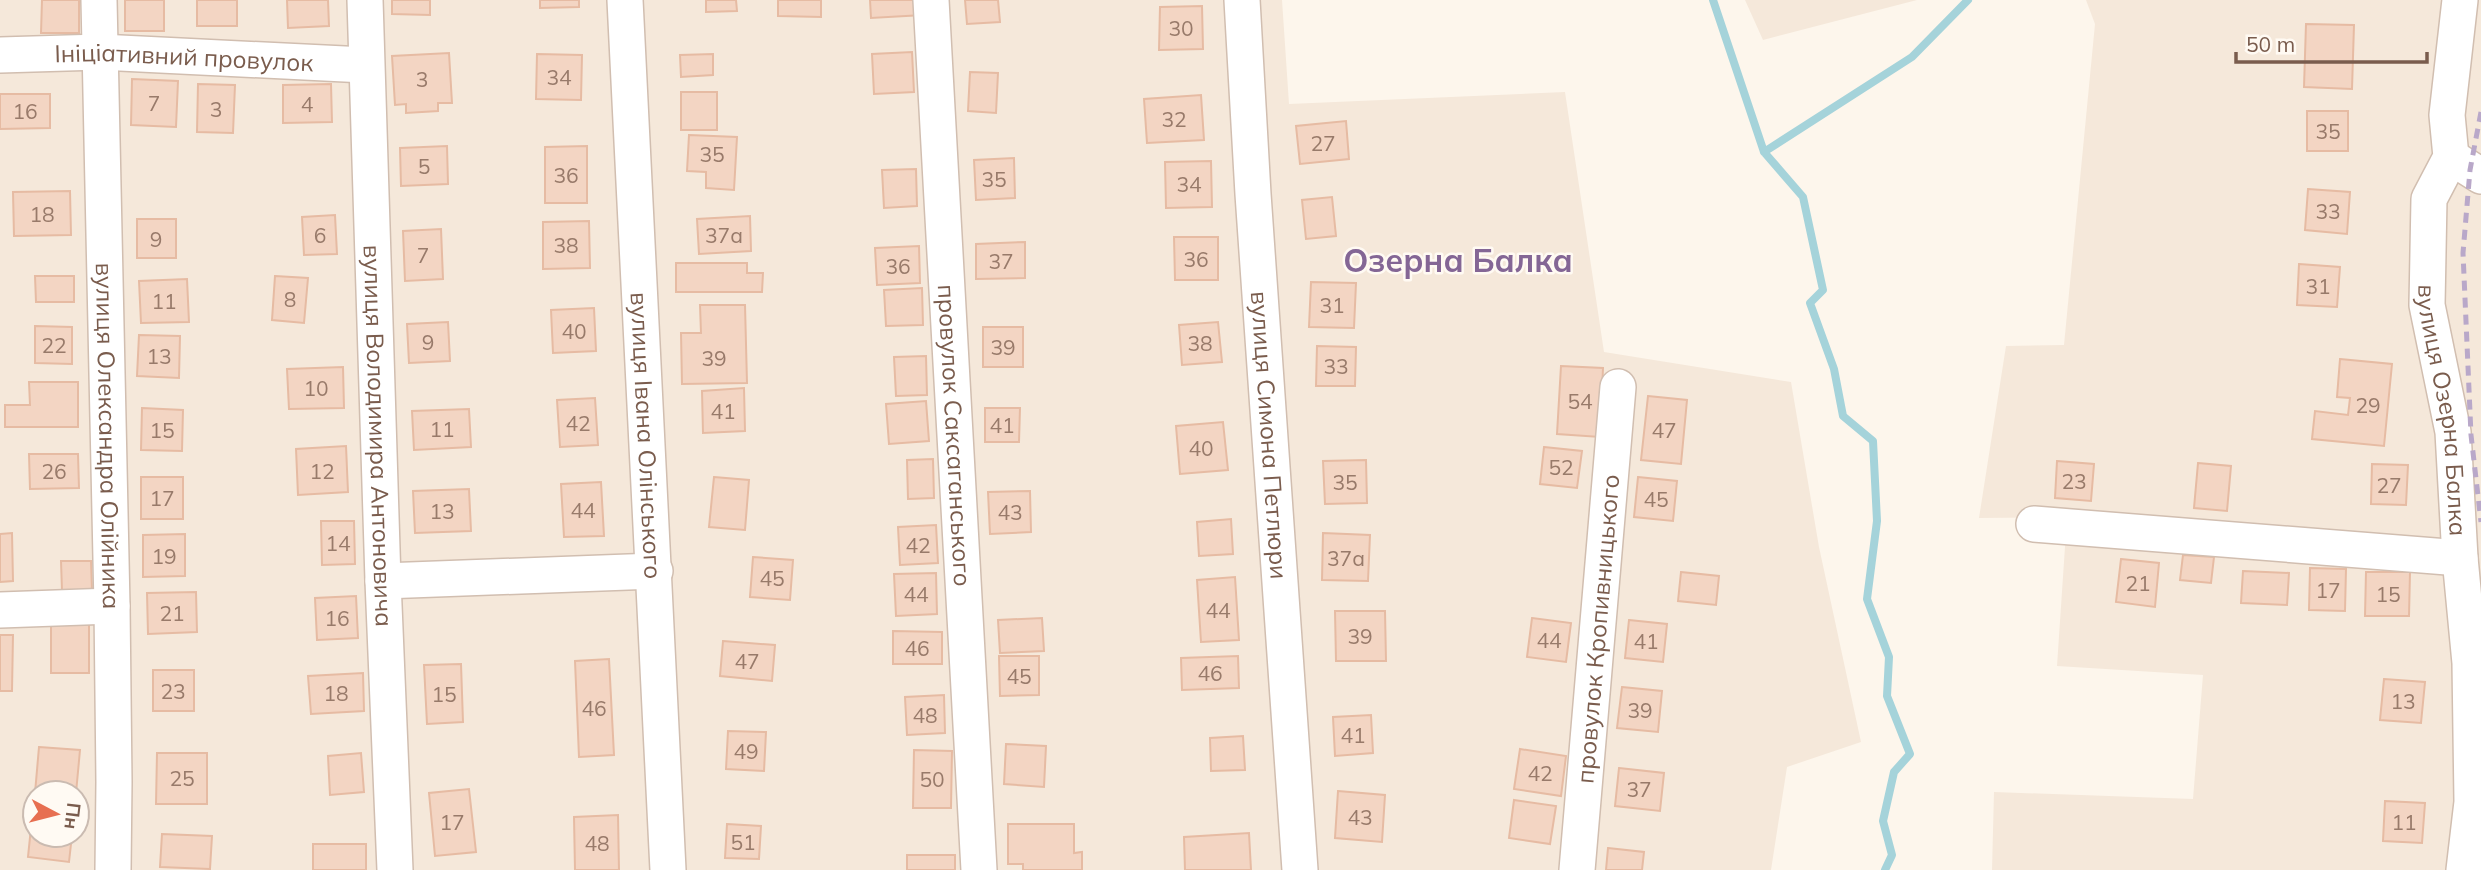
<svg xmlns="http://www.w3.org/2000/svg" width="2481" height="870" viewBox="0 0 2481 870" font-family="Mulish,sans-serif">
	<rect width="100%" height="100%" fill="#fdf6ec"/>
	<path fill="#f5e8da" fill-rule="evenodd" d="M0,0H1282L1289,104L1565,92L1604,352L1791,382L1819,547L1861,742L1787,767L1771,870H0ZM35,793H77V835H35Z
		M1745,0H1917L1763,40Z
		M2086,0H2481V870H1992L1994,792L2193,799L2203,675L2057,666L2067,517L1979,518L2006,346L2064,345L2095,24Z"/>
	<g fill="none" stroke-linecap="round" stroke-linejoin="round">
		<path stroke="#a5d3da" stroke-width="8" d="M1713,0L1764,152L1803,197L1823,290L1810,303L1834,369L1843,416L1873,441L1877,521L1867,599L1889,657L1887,696L1910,754L1894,772L1883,821L1892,855L1885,870
			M1764,152L1912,57L1968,0"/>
	</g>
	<path fill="#f3d5c3" stroke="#e6bba3" stroke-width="2" d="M42,0H79V33H41Z
		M125,0H164V31H125Z
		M197,0H237V26H197Z
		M287,0H328L329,26L288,28Z
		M392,0H430V15L392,14Z
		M540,0H579V7L540,8Z
		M706,0H736L737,11L706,12Z
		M778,0H821V17L778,16Z
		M870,0H922L923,15L871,18Z
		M965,0H998L1000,22L967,24Z
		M1202,6L1203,49L1159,50L1160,7Z
		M2306,24L2354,25L2352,89L2304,87Z
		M912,52L914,92L874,94L872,54Z
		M449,53L452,103H438V111L406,113V104L395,105L392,56Z
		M537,54L582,55L581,100L536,99Z
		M713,54V75L681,77L680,55Z
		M970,72L998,73L996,113L968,111Z
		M132,79L178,81L176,127L131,125Z
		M198,84L235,85L233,133L197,132Z
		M331,84L332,122L283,123V85Z
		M681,92H717V130H681Z
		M0,94H50V128L0,129Z
		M1201,95L1204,140L1147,143L1144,99Z
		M2307,111H2348V151H2307Z
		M1346,121L1349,159L1300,164L1296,126Z
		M689,135L737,137L734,190L706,188V172L687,171Z
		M447,146L448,184L401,186L400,148Z
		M587,146V203H545V147Z
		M1014,158L1015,198L976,200L974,160Z
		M1211,161L1212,207L1166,208L1165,162Z
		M916,169L917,206L884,208L882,170Z
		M2308,189L2350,192L2347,234L2305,230Z
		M70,191L71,235L14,236L13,192Z
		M1332,197L1336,236L1306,239L1302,200Z
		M335,215L337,254L304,255L302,217Z
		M750,216L751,251L699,254L697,219Z
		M137,219H176V258H137Z
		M589,221L590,268L543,269V222Z
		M441,229L443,279L405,281L403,231Z
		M1174,237H1218V280H1175Z
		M1025,242V278L976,279V244Z
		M919,246L920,283L877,285L875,248Z
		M676,263H747V273H763L762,292H676Z
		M2299,264L2340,267L2337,307L2297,305Z
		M35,276H74V302H36Z
		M275,276L308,278L304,323L272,320Z
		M187,279L189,322L141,323L139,281Z
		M1311,282L1356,283L1354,328L1309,327Z
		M922,288L923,325L886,326L884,290Z
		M700,305H745L747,383L682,384L681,333H701Z
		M594,308L596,351L553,353L551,310Z
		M448,322L450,361L409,363L407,324Z
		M1218,322L1222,362L1182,365L1179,325Z
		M35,326L72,327V364L35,363Z
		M983,327H1023V367H983Z
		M139,335L180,336L179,378L137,376Z
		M1317,346L1356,347L1355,386H1316Z
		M926,356L927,395L896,396L894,357Z
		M2340,359L2392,364L2384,446L2312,439L2315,411L2348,415L2350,398L2337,397Z
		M1561,366L1603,368L1600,437L1557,434Z
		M343,367L344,408L289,409L287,369Z
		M29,382H78V427H5V405H30Z
		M744,388L745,431L703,433L702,391Z
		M1648,396L1687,400L1681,464L1641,460Z
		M595,398L598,445L560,447L557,400Z
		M926,401L929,441L889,444L886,404Z
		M142,408L183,410L182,451L141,450Z
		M985,408H1020L1019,442H985Z
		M469,409L471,447L414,450L412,411Z
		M1223,422L1228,470L1180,474L1176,426Z
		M346,446L348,492L298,495L296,449Z
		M1544,447L1582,451L1577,488L1540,484Z
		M29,454H78L79,488L30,489Z
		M933,459L934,498L908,499L907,460Z
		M1366,460L1367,503L1325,504L1323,461Z
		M2057,461L2094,464L2091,501L2055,498Z
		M2198,463L2231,466L2227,511L2194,508Z
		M2372,464L2408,465L2406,505L2371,504Z
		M141,477H183V519H141Z
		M714,477L749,480L745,530L709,527Z
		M1638,477L1677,481L1673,521L1634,517Z
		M601,482L604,536L564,537L561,484Z
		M469,489L471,531L415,533L413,491Z
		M1030,491L1031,532L990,534L988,492Z
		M1231,519L1233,554L1199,556L1197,522Z
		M321,521H354L355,564L322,565Z
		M936,525L938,563L900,565L898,527Z
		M12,533L13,581L0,582V534Z
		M1323,533L1370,535L1368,581L1322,580Z
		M185,534V576L143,577V535Z
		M2183,555L2214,557L2211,583L2180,580Z
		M753,557L793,560L790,600L750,597Z
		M2121,559L2159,563L2155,607L2116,602Z
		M61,561H91L92,591H62Z
		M2310,568L2346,569L2345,611L2309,610Z
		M2243,571L2289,573L2287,605L2241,603Z
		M1681,572L1719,576L1716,605L1678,601Z
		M2366,572H2410L2409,616H2365Z
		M936,573L937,614L896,616L894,574Z
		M1235,577L1239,640L1201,642L1197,580Z
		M196,592L197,632L148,634L147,593Z
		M356,596L358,638L317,640L315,598Z
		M1335,611H1385L1386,661H1336Z
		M1042,618L1044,651L1000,653L998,620Z
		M1532,618L1571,623L1566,662L1527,657Z
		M1629,620L1667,624L1663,662L1625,658Z
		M51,622H89V673H51Z
		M893,631L942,632V664H893Z
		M0,635H13L12,691H0Z
		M723,641L775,645L772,681L720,676Z
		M999,656H1039V695L1000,696Z
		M1238,656L1239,688L1182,690L1181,658Z
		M609,659L614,755L579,757L575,661Z
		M461,664L463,722L427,724L424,665Z
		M153,670H194V711H153Z
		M363,673L364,711L311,714L308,676Z
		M2384,679L2425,682L2421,723L2380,720Z
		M1622,687L1662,691L1658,732L1617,728Z
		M944,695L945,733L907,735L905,697Z
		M1371,715L1373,753L1335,756L1333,717Z
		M728,731L766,732L764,771L726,769Z
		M1243,736L1245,770L1211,771L1210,738Z
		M1006,744L1046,746L1044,787L1004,784Z
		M39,747L80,750L76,793H35Z
		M1520,749L1566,756L1561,796L1514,789Z
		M914,750L952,751L951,808H913Z
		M157,753H207V804H156Z
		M361,753L364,792L330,795L328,756Z
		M1619,768L1664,773L1660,811L1615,806Z
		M469,789L476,852L435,856L429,793Z
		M1338,791L1385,795L1382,842L1335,838Z
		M1514,800L1556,806L1550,844L1509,838Z
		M2385,801L2425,803L2422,843L2383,841Z
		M618,815L619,870H575L574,817Z
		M32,818H35V835H72L69,862L28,857Z
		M727,824L761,826L759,859L725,858Z
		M1008,824H1074V853L1082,852V870H1023V864H1008Z
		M1249,833L1251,870H1185L1184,837Z
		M162,834L212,836L210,869L160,867Z
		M313,844H366V870H313Z
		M1608,848L1644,852L1642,870H1606Z
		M907,855H955V870H907Z"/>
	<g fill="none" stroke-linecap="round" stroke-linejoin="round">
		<defs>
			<g id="minor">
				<path id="s1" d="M99,0L112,606L114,782L113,870"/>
				<path id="s2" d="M365,0L383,581L395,870"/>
				<path id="s3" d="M625,0L668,870"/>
				<path id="s4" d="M931,0L979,870"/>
				<path id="s5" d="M1242,0L1253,194L1300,870"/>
				<path id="s6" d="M2460,0L2447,115L2451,157L2429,199L2427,305L2453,432L2460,558L2470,663L2472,802L2464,870"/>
				<path id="s7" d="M0,55L100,52L365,65"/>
				<path d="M2451,157L2481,176"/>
				<path d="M2034,524L2460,558"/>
				<path d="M383,581L655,571"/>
				<path d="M0,610L112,606"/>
				<path id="s8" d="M1577,870L1618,387"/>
			</g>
		</defs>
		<use href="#minor" stroke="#d1beb0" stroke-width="38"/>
		<use href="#minor" stroke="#fff" stroke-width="35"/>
		<path stroke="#b9a8c9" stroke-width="5" stroke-dasharray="10 7" stroke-linecap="butt" d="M2481,112L2470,170L2463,253L2471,435L2481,522"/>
	</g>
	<g text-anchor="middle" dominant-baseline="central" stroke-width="5" stroke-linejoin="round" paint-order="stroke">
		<g font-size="21" fill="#987a6a">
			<text x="1181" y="28">30</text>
			<text x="559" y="77">34</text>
			<text x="422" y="79">3</text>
			<text x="154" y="103">7</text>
			<text x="307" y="104">4</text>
			<text x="216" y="109">3</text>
			<text x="25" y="111">16</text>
			<text x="1174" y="119">32</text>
			<text x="2328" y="131">35</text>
			<text x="1323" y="143">27</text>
			<text x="712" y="154">35</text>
			<text x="424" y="166">5</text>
			<text x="566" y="175">36</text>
			<text x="994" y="179">35</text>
			<text x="1189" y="184">34</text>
			<text x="2328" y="211">33</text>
			<text x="42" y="214">18</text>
			<text x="320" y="235">6</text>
			<text x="724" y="235">37а</text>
			<text x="156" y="239">9</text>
			<text x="566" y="245">38</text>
			<text x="423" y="255">7</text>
			<text x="1196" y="259">36</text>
			<text x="1001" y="261">37</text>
			<text x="898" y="266">36</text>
			<text x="2318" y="286">31</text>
			<text x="290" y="299">8</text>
			<text x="164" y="301">11</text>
			<text x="1332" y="305">31</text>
			<text x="574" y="331">40</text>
			<text x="428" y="342">9</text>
			<text x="1200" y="343">38</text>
			<text x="54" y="345">22</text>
			<text x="1003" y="347">39</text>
			<text x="159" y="356">13</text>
			<text x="714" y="358">39</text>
			<text x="1336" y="366">33</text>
			<text x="316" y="388">10</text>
			<text x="1580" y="401">54</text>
			<text x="2368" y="405">29</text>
			<text x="723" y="411">41</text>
			<text x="578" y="423">42</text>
			<text x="1002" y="425">41</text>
			<text x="442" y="429">11</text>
			<text x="162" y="430">15</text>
			<text x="1664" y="430">47</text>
			<text x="1201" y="448">40</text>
			<text x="1561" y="467">52</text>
			<text x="54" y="471">26</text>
			<text x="322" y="471">12</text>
			<text x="2074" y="481">23</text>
			<text x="1345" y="482">35</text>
			<text x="2389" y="485">27</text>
			<text x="162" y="498">17</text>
			<text x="1656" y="499">45</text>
			<text x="583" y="510">44</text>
			<text x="442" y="511">13</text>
			<text x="1010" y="512">43</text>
			<text x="338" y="543">14</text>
			<text x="918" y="545">42</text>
			<text x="164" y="556">19</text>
			<text x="1346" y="558">37а</text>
			<text x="772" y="578">45</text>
			<text x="2138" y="583">21</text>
			<text x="2328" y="590">17</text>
			<text x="916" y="594">44</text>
			<text x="2388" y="594">15</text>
			<text x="1218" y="610">44</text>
			<text x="172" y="613">21</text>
			<text x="337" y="618">16</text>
			<text x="1360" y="636">39</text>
			<text x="1549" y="640">44</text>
			<text x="1646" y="641">41</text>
			<text x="917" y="648">46</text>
			<text x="747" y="661">47</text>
			<text x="1210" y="673">46</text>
			<text x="1019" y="676">45</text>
			<text x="173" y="691">23</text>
			<text x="336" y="693">18</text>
			<text x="444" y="694">15</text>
			<text x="2403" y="701">13</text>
			<text x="594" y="708">46</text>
			<text x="1640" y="710">39</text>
			<text x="925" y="715">48</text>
			<text x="1353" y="735">41</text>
			<text x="746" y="751">49</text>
			<text x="1540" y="773">42</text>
			<text x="182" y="778">25</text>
			<text x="932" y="779">50</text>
			<text x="1639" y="789">37</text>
			<text x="1360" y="817">43</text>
			<text x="452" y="822">17</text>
			<text x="2404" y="822">11</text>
			<text x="743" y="842">51</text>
			<text x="597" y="843">48</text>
		</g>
		<g font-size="24" fill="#7a5c4d" stroke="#fffaf3">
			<text stroke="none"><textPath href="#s7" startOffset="184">Ініціативний провулок</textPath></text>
			<text stroke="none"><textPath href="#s6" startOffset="418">вулиця Озерна Балка</textPath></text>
			<text stroke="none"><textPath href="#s1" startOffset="436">вулиця Олександра Олійника</textPath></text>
			<text stroke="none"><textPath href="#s2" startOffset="436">вулиця Володимира Антоновича</textPath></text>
			<text stroke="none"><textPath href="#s3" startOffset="436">вулиця Івана Олінського</textPath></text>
			<text stroke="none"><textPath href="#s4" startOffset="436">провулок Саксаганського</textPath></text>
			<text stroke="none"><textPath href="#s5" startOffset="436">вулиця Симона Петлюри</textPath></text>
			<text stroke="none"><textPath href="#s8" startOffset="242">провулок Кропивницького</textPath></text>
		</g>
		<g font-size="32" font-weight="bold" fill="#846695" stroke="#fffaf3">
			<text x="1458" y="260">Озерна Балка</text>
		</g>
	</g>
	<g transform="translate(56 814) rotate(97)"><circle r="33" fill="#fffaf3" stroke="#cabbb1" stroke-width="2"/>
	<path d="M0-5L12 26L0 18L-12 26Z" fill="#e76f51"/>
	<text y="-10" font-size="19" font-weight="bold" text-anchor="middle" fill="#7a5c4d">Пн</text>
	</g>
	<path d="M2236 52v10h191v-10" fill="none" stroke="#7a5c4d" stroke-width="3.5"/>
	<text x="2246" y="52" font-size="21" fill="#7a5c4d" stroke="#fffaf3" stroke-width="5" paint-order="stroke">50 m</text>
</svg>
